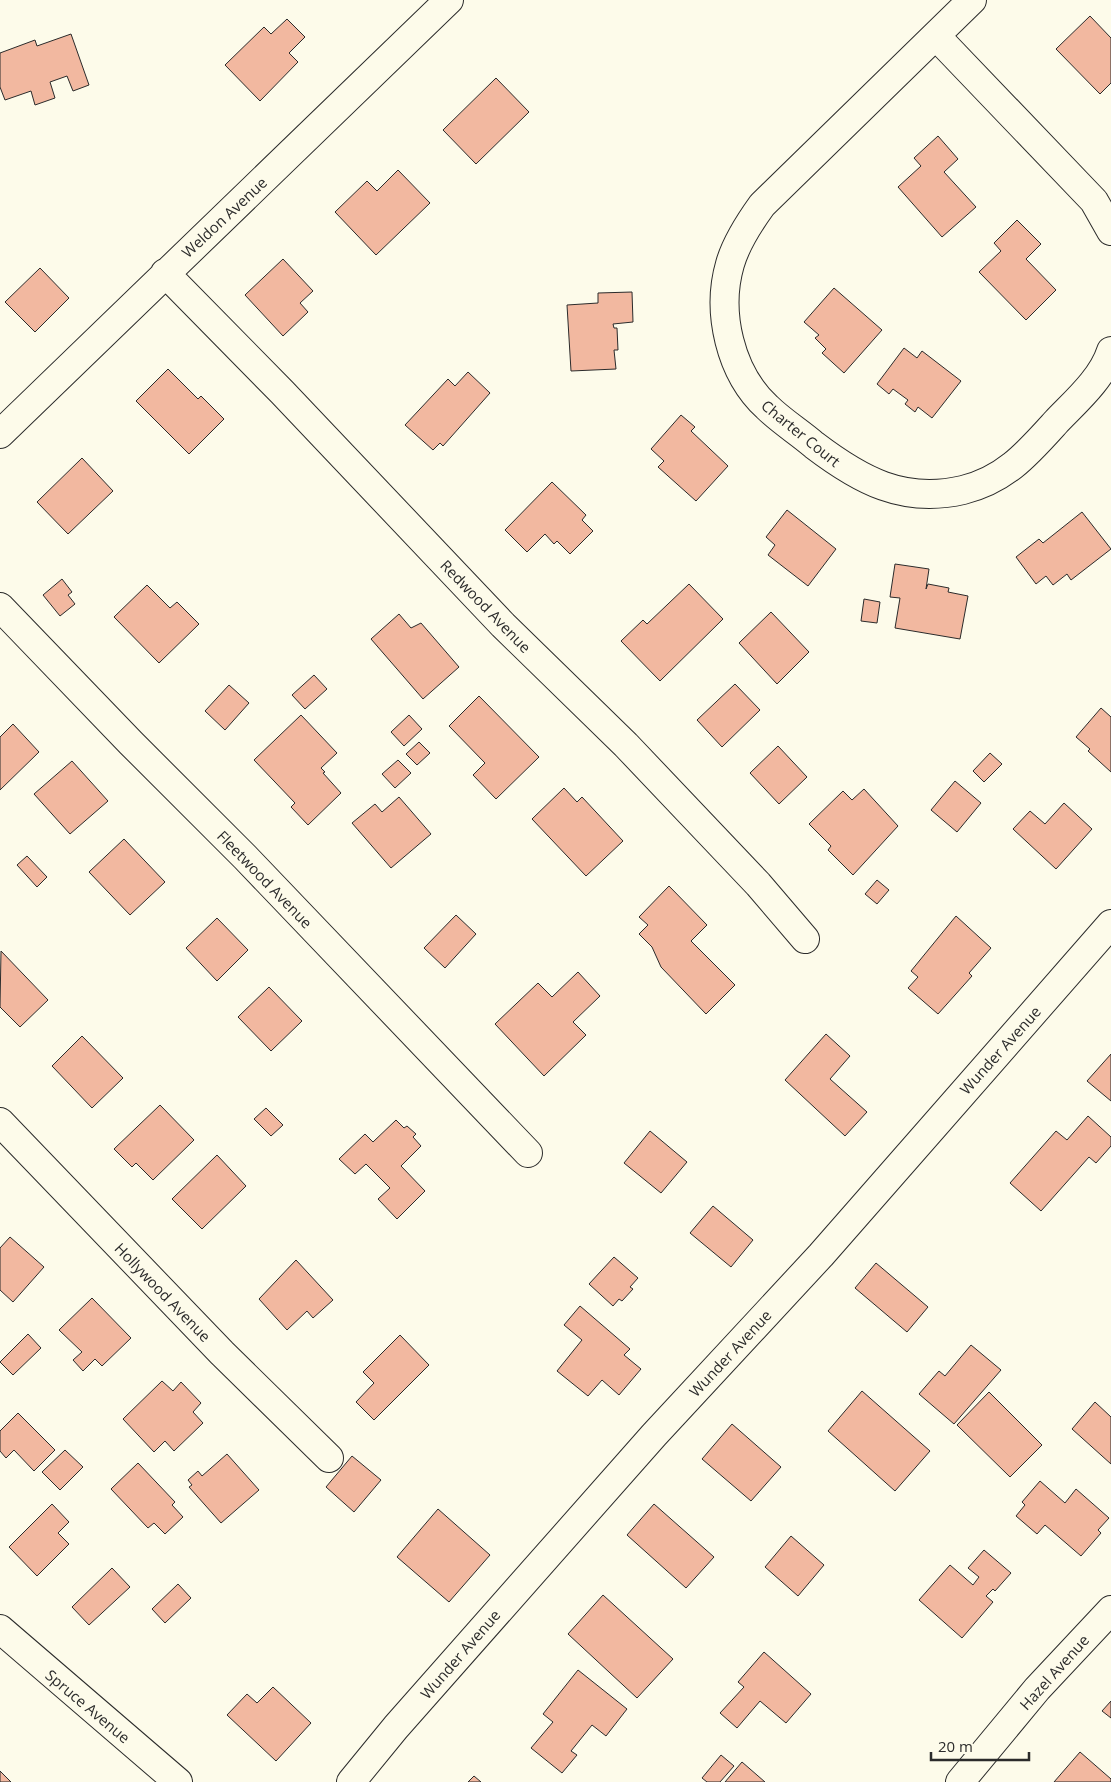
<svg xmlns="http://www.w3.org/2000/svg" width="1111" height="1782" viewBox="0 0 1111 1782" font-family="'Open Sans',sans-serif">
	<rect width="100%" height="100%" fill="#fdfbea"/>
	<path fill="#f2b8a0" stroke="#2b2b2b" d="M1090,16L1111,38V83L1100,94L1056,49Z
		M287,19L305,37L289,53L298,62L260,101L225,65L264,27L271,34Z
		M71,34L89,85L73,91L67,76L50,82L55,98L35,105L31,91L5,100L0,87V53L35,40L37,46Z
		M496,78L529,112L476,164L443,130Z
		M938,136L958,159L944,172L976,207L942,237L898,187L921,166L914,158Z
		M398,170L430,203L376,255L335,212L367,181L377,191Z
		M1017,220L1041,244L1026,259L1056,290L1026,320L979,272L1001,251L994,243Z
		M283,259L313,291L300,303L308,312L283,336L245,295Z
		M40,268L69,298L35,332L5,302Z
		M834,288L882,330L844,373L822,353L826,349L815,338L819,335L804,322Z
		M632,292L633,322L613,324L614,328H617L618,350H614L616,369L571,371L567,305L598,303V293Z
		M904,348L917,358L922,351L961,381L932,418L918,407L915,412L905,404L908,400L893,389L889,394L877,384Z
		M168,369L198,399L201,396L224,419L189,454L136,401Z
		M468,372L490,393L443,446L440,443L433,450L405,425L448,379L455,386Z
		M681,415L695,427L691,431L728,466L696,501L658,467L664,461L651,449Z
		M82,458L113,491L68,534L37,502Z
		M552,482L586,515L582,520L593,531L570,554L557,541L554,544L545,534L527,552L505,530Z
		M787,510L836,549L808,586L768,555L775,545L766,537Z
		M1082,512L1111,549L1071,580L1067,574L1053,585L1046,576L1036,584L1016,557L1039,539L1043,543Z
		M895,564L929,569L926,589L928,584L949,588L948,592L968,596L960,639L895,628L900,598L890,597Z
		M62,579L72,592L68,595L75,604L60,616L43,595Z
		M689,584L723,619L660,681L621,641L643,620L647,624Z
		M147,585L170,608L177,602L199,624L159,663L114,617Z
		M864,599L880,602L877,623L861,621Z
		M771,612L809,652L777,684L739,643Z
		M399,614L411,628L421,623L459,667L423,699L371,639Z
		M314,675L327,689L305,709L292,695Z
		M735,684L760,710L722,747L697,720Z
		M229,685L249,703L225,730L205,711Z
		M479,696L539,757L496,799L473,775L485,763L449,726Z
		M1101,708L1111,717V772L1088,751L1090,749L1076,737Z
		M301,715L337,753L321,768L325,772L323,773L341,793L308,825L291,807L295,803L254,760Z
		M409,715L422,729L404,746L391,732Z
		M13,724L39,752L0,790V737Z
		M419,742L430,753L417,765L406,754Z
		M778,746L807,777L779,804L750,773Z
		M990,753L1002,764L984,782L973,771Z
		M398,760L411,773L395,788L382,774Z
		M72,761L108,801L70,834L34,794Z
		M955,781L981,803L957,832L931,810Z
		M564,788L577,802L582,797L623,841L586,876L532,819Z
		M864,789L898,826L853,875L828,850L831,846L809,824L843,791L852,800Z
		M399,797L431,834L391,868L352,823L375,804L382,812Z
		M1064,803L1092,829L1056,869L1013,829L1030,811L1045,824Z
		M124,839L165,882L130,915L89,872Z
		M27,856L47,877L37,887L17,865Z
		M877,880L889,890L877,904L865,894Z
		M669,886L707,925L691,941L735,985L706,1014L661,967L652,947L639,934L648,925L639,917Z
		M456,915L476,934L445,968L424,948Z
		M956,916L991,948L969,973L972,976L938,1014L908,988L918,977L911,971Z
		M217,918L248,950L217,981L186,948Z
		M1,951L48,1000L20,1027L0,1007Z
		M578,972L600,996L573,1022L586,1035L544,1076L495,1024L538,983L552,997Z
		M269,987L302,1021L271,1051L238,1017Z
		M826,1034L850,1056L830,1079L867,1112L845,1136L785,1080Z
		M82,1036L123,1078L92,1108L52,1066Z
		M1111,1054V1101L1087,1081Z
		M160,1105L194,1140L153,1180L136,1163L132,1167L114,1149Z
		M266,1108L283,1125L271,1136L254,1119Z
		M1088,1116L1111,1137V1146L1096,1163L1089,1157L1041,1211L1010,1183L1056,1131L1067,1140Z
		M396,1120L404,1128L407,1126L416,1134L413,1137L421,1146L401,1166L425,1191L397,1219L378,1199L390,1188L366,1164L355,1174L339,1159L365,1134L373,1142Z
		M650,1131L687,1162L661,1193L624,1163Z
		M217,1155L246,1186L202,1229L172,1199Z
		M713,1206L753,1240L731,1267L690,1233Z
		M10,1237L44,1267L13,1302L0,1290V1248Z
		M614,1257L638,1278L630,1287L633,1289L622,1301L619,1299L613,1306L589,1284Z
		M296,1260L333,1300L313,1318L307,1311L287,1330L259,1299Z
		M876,1263L928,1307L907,1332L855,1288Z
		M92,1298L131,1338L102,1366L95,1359L83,1371L73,1360L82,1352L59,1330Z
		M580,1306L630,1349L624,1355L641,1369L619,1395L602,1380L588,1396L557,1371L582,1340L564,1325Z
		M28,1334L41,1348L13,1375L0,1362Z
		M400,1335L429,1365L374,1420L356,1402L374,1383L363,1372Z
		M971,1345L1001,1370L954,1424L919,1394L939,1371L945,1376Z
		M162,1381L173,1391L181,1382L201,1403L193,1412L203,1423L174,1451L165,1441L154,1452L123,1419Z
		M862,1391L930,1451L895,1491L828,1431Z
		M989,1392L1042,1445L1010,1477L957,1425Z
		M1095,1402L1111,1417V1464L1072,1429Z
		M18,1413L55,1450L34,1471L14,1450L6,1458L0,1451V1431Z
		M732,1424L781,1467L751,1501L702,1459Z
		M65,1450L83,1467L60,1490L42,1472Z
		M227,1454L259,1490L221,1523L189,1487L192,1485L188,1480L198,1471L202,1476Z
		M352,1456L381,1480L354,1512L326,1487Z
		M138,1463L175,1502L172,1505L183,1517L165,1534L154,1523L148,1528L111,1489Z
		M1040,1481L1065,1503L1076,1489L1109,1518L1098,1530L1101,1533L1081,1556L1045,1525L1037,1534L1016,1516L1025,1505L1022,1502Z
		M52,1504L69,1522L58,1533L69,1544L37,1576L9,1547Z
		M654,1504L714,1557L686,1588L627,1535Z
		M438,1509L490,1555L449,1602L397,1557Z
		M791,1536L824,1565L798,1596L765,1567Z
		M984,1550L1011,1573L995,1591L993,1589L986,1596L993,1602L962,1638L919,1600L950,1565L973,1585L979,1577L968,1568Z
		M112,1568L130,1587L89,1625L72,1607Z
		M178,1584L191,1598L165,1623L152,1609Z
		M603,1595L673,1659L637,1698L568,1634Z
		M764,1652L811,1694L786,1723L760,1701L737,1728L720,1713L744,1687L738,1682Z
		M578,1670L627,1709L606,1736L592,1725L571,1751L577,1755L562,1773L531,1748L553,1722L543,1714Z
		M273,1687L311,1723L276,1761L227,1715L247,1694L257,1703Z
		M1111,1701V1718L1102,1711Z
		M1080,1752L1111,1779V1782H1054Z
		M721,1755L734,1766L720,1782H707L702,1778Z
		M742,1762L765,1782H725Z
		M0,1771L11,1782H0Z
		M474,1776L481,1782H468Z"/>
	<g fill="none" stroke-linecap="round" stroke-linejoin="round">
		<defs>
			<path id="street" d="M972,0L762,205C749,223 736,243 730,264C716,312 730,373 767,407C781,421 799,432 814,445C860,480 903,504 963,490C1005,480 1028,453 1056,422C1075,402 1102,379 1111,351
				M936,36L1094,201L1111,231
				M165,273L282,392L503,625L626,745L758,884L805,939
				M0,434L449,0
				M0,607L131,743L245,857L528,1153
				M0,1122L222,1353L329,1458
				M0,1629L178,1782
				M351,1782L396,1727L654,1435L821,1255L1111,924
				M960,1782L1037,1689L1111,1610"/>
		</defs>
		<use href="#street" stroke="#2b2b2b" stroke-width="30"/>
		<use href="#street" stroke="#fdfbea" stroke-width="28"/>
	</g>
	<g text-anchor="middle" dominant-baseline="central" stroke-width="4" stroke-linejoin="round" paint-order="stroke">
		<g font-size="15" fill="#2b2b2b" stroke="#fdfbea">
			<text transform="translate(224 217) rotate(-43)">Weldon Avenue</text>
			<text transform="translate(801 433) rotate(39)">Charter Court</text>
			<text transform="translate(486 606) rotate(46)">Redwood Avenue</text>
			<text transform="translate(265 879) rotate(46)">Fleetwood Avenue</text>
			<text transform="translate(1000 1050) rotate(-48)">Wunder Avenue</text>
			<text transform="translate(163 1292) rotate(46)">Hollywood Avenue</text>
			<text transform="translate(730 1353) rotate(-47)">Wunder Avenue</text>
			<text transform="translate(460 1654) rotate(-49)">Wunder Avenue</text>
			<text transform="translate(1054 1672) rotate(-48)">Hazel Avenue</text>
			<text transform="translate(88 1706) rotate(40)">Spruce Avenue</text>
		</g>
	</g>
	<path d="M931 1752v8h98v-8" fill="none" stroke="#2b2b2b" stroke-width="2.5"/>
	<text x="938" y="1752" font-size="15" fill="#2b2b2b" stroke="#fdfbea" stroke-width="4" paint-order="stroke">20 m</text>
</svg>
